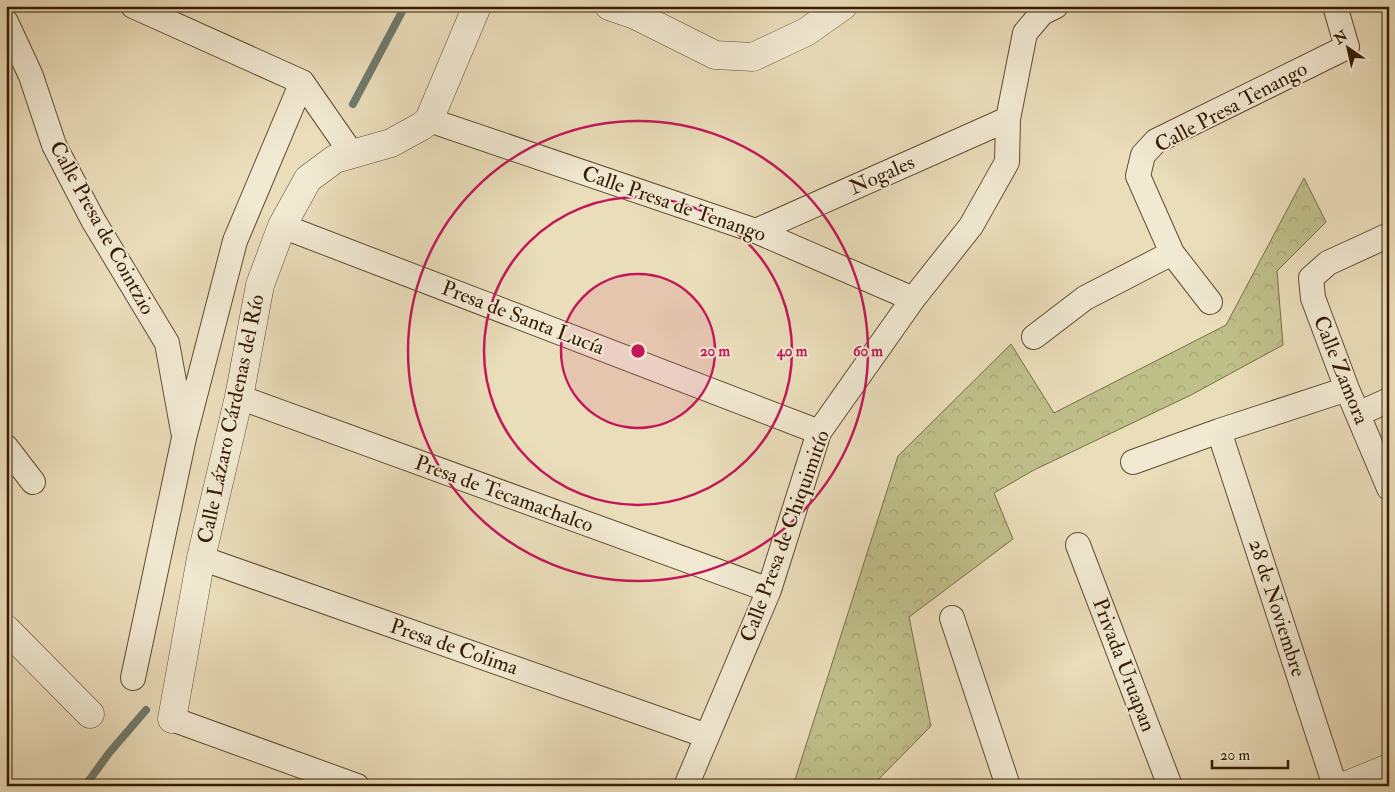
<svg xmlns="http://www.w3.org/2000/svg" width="1395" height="792" viewBox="0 0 1395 792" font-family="'IM FELL Double Pica',serif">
	<defs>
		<pattern id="park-crowns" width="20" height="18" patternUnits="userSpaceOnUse" patternTransform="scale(1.25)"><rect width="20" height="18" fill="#bfbf8a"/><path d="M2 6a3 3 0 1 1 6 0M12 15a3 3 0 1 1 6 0" fill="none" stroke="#a5a475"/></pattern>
	</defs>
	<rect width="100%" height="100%" fill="#eaddba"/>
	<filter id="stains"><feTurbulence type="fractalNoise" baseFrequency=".004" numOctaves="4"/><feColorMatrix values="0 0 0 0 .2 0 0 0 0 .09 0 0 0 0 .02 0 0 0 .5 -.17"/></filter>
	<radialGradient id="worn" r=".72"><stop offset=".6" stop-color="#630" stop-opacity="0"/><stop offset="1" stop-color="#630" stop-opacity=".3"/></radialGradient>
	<path fill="url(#park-crowns)" stroke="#7a6e46" d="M1304,178L1326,222L1277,271L1283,345L1191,395L1034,470L994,493L1013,539L909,617L931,726L872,786H793L898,456L1011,344L1054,413L1226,325Z"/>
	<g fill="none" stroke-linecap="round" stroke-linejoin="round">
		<path stroke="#707b6c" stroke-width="8" d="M353,104L405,6
			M85,786L109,753L146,710"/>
		<defs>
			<path id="minor" d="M133,6L302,82
				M6,22L31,76L54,145L93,220L167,343L183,431
				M302,82L352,154
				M429,120L756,231L913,299
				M282,226L819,432
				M756,231L1008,119
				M1389,235L1328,263L1311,278L1313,298L1347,389L1389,488
				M1210,302L1172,253L1138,176L1143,155L1156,141L1347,47L1335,6
				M1034,337L1085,298L1172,253
				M239,397L769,590
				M1358,414L1389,400
				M1219,431L1335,786
				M6,447L33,482
				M1133,462L1219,431L1347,389
				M1078,545L1170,786
				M201,558L707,736
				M952,618L1008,786
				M133,678L184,438L235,241L302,82
				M172,719L357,786
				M686,786L769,590L819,432L913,299L971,226L1007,162L1008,119L1025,33L1042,13L1056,6"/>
			<path id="tertiary" d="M609,6L635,15L715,55L753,57L806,32L843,6
				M6,629L90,714
				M172,719L201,558L239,397L260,285L282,226L308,179L335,159L391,143L422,126L429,120L477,6
				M1345,786L1389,768"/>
		</defs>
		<use href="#minor" stroke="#624c30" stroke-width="26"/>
		<use href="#tertiary" stroke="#624c30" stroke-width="29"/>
		<use href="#minor" stroke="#f1e9d2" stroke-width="24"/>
		<use href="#tertiary" stroke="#f1e9d2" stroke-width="28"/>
	</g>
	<circle cx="638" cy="351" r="77" fill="#c2185b" fill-opacity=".12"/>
	<g fill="none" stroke="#c2185b" stroke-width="2.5">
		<circle cx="638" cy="351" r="77"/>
		<circle cx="638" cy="351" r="154"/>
		<circle cx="638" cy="351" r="230"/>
	</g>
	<g text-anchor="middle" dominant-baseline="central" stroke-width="4" stroke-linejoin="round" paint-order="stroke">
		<g font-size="21" fill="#351c02" stroke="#f1e9d2">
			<text transform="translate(1231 107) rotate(-28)">Calle Presa Tenango</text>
			<text transform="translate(882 175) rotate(-24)">Nogales</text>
			<text transform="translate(674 204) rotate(19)">Calle Presa de Tenango</text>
			<text transform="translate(102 228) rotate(61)">Calle Presa de Cointzio</text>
			<text transform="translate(523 318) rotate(21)">Presa de Santa Lucía</text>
			<text transform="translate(1341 370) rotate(68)">Calle Zamora</text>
			<text transform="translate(231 419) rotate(-78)">Calle Lázaro Cárdenas del Río</text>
			<text transform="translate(504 494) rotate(20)">Presa de Tecamachalco</text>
			<text transform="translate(785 536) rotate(-70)">Calle Presa de Chiquimitío</text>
			<text transform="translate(1277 608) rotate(72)">28 de Noviembre</text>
			<text transform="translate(454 647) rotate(19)">Presa de Colima</text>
			<text transform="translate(1124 665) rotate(69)">Privada Uruapan</text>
		</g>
	</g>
	<circle cx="638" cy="351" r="8" fill="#c2185b" stroke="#f1e9d2" stroke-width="2.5"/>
	<g font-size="15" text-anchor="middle" font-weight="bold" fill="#c2185b" stroke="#f1e9d2" stroke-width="4" stroke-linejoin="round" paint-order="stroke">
		<text x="715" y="356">20 m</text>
		<text x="792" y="356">40 m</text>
		<text x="868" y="356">60 m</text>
	</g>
	<rect width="1395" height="792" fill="none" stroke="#eaddba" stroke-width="25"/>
	<rect x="8" y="8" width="1380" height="777" fill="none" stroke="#351c02" stroke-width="2.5"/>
	<rect x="12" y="12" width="1370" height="767" fill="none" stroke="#351c02"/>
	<g transform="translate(1348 48) rotate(326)" stroke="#f1e9d2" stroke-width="4" paint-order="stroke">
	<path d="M0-4L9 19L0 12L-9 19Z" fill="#351c02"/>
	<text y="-8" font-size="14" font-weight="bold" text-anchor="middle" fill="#351c02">N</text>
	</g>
	<path d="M1212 760v8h76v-8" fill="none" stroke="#351c02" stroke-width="2.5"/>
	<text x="1220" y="760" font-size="15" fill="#351c02" stroke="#f1e9d2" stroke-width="4" paint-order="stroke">20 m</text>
	<rect width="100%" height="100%" filter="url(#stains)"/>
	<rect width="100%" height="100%" fill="url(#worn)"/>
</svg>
